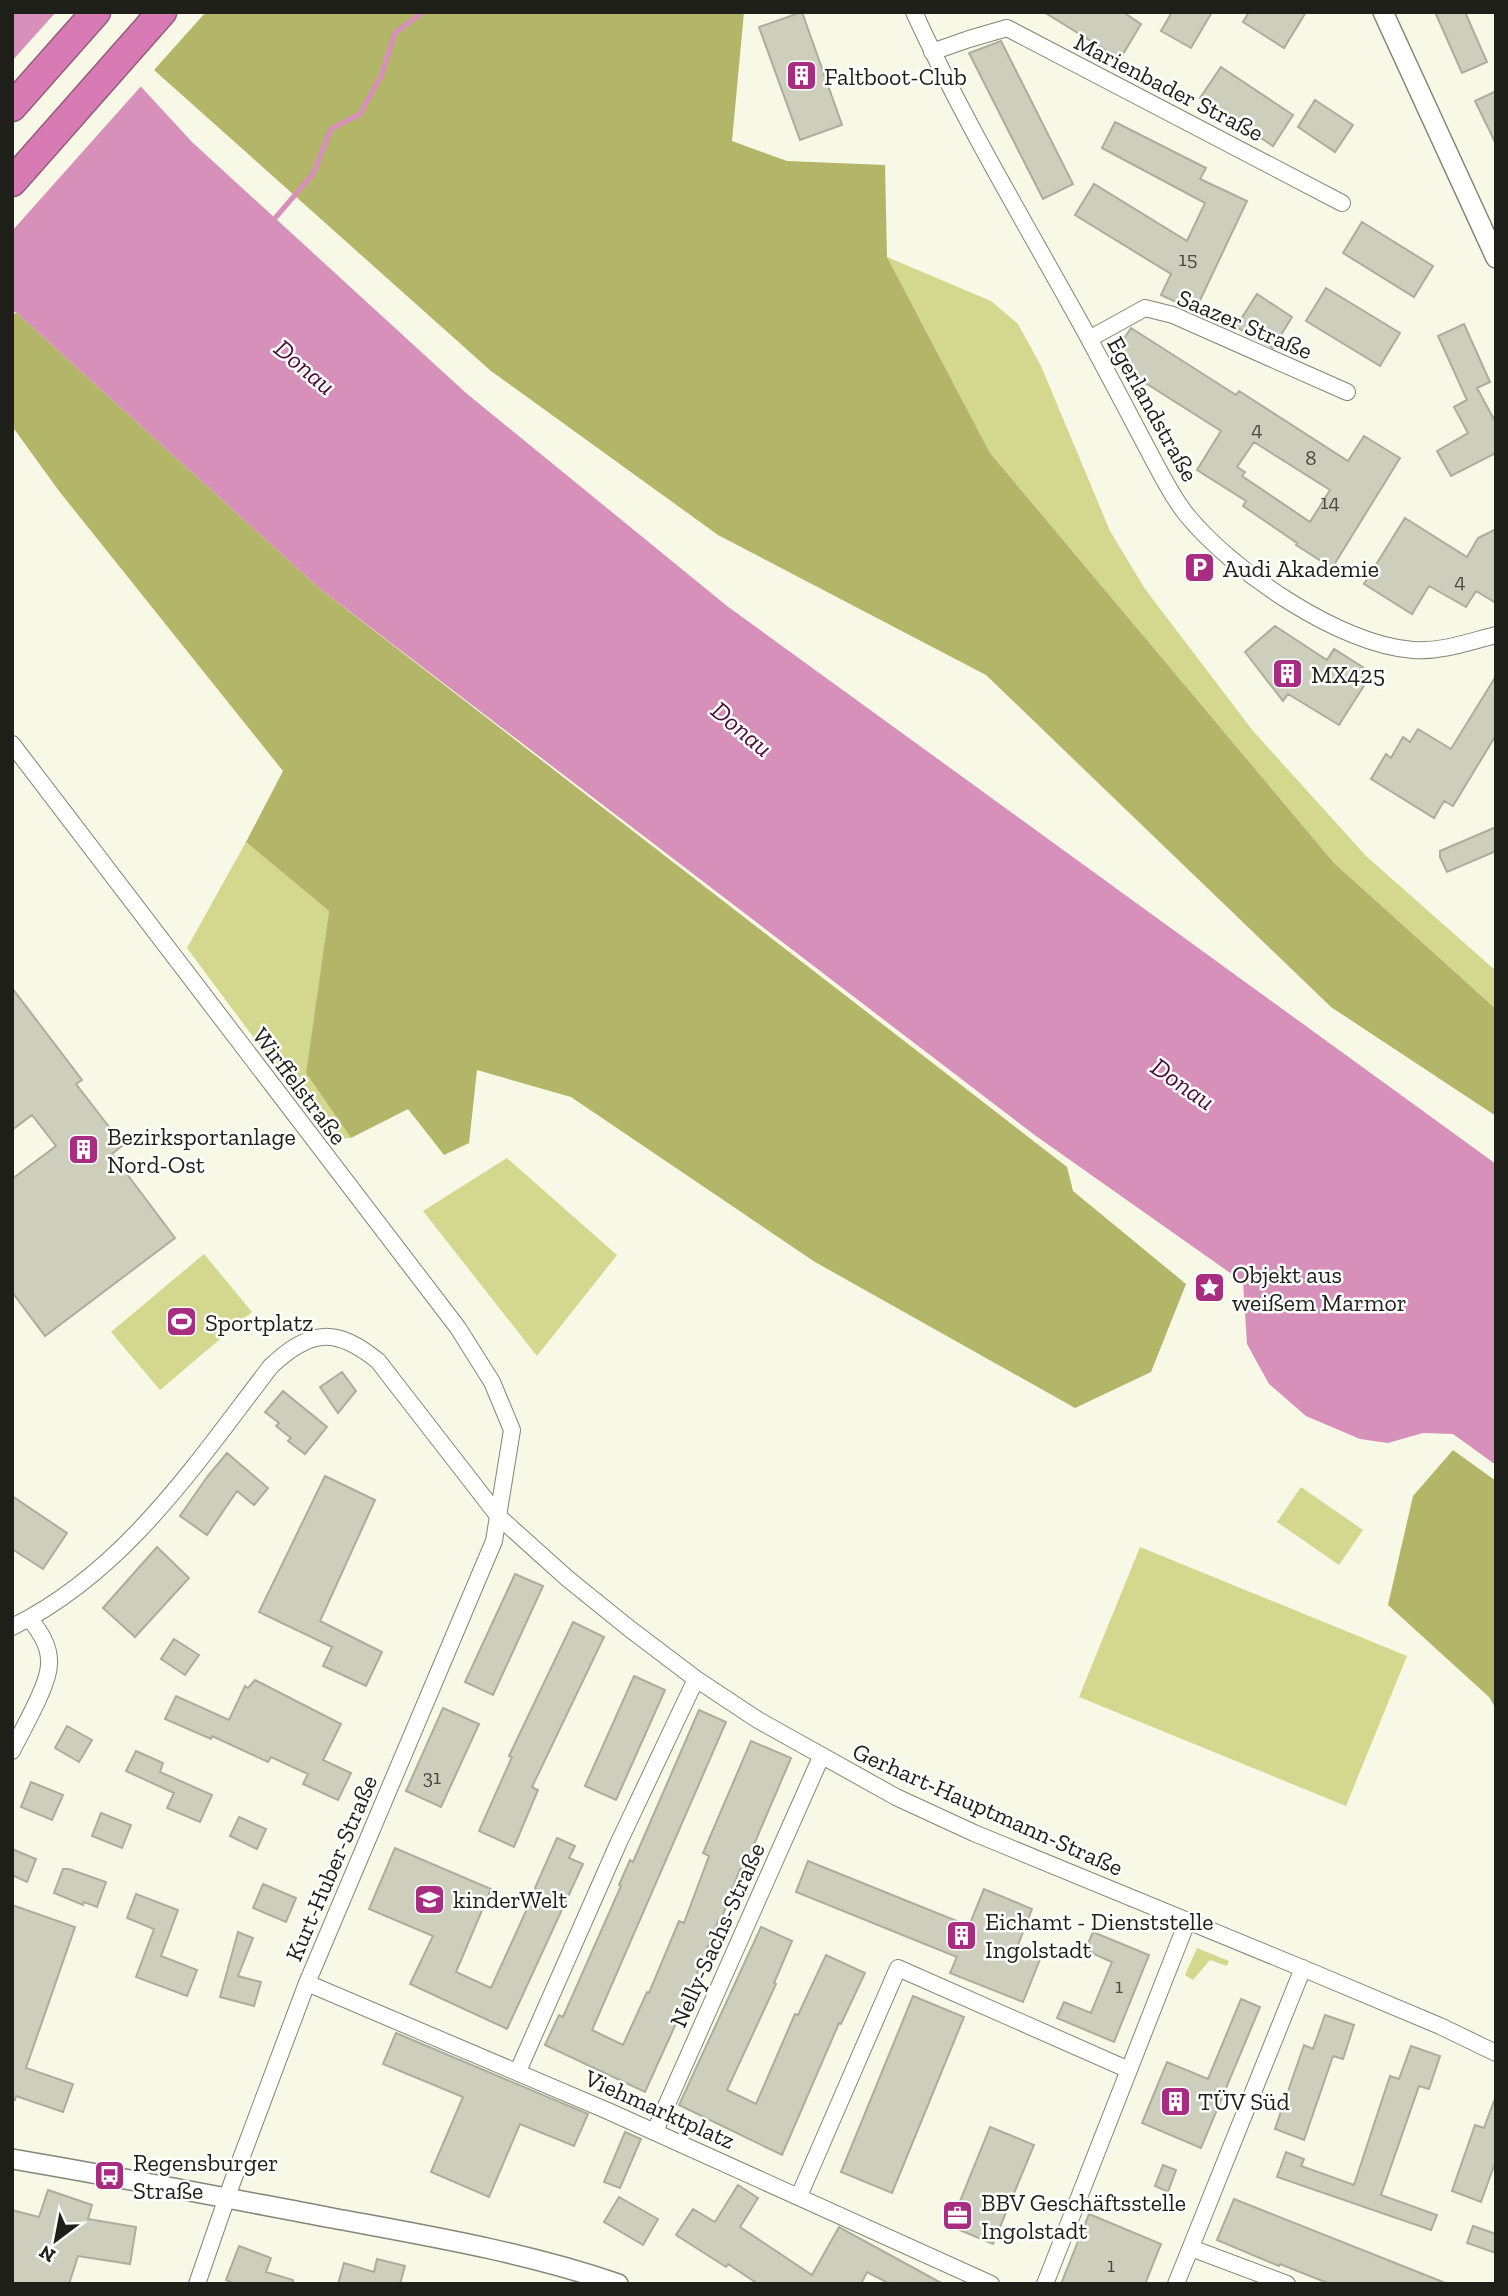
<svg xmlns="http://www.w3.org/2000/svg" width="1508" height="2296" viewBox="0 0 1508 2296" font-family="'Zilla Slab',serif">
	<rect width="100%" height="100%" fill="#f7f8e5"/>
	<path fill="#d4d78e" d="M887,257L991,301L1018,324L1041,366L1110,531L1145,589L1253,731L1366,856L1496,971V1009L1334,863L990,453Z
		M246,842L329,911L306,1073L351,1138L329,1139L187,948Z
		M507,1158L617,1255L537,1356L423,1211Z
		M204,1254L252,1312L160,1390L111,1332Z
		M1301,1487L1363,1530L1339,1565L1277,1522Z
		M1140,1547L1407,1656L1346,1806L1079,1697Z
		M1197,1948L1229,1961L1227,1966L1210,1960L1193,1980L1185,1975Z"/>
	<path fill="#b3b568" d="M206,12H744L732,141L787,161L885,165L887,257L990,453L1334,863L1496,1009V1116L1331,1007L986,675L718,535L491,371L154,70Z
		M17,313L319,588L1067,1167L1073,1191L1186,1284L1151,1372L1075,1408L815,1262L571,1097L477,1070L469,1143L444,1155L408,1109L351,1138L306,1073L329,911L246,842L283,771L59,491L12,426V314Z
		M1453,1450L1496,1481V1709L1489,1697L1388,1605L1413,1496Z"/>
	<path fill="#d690b9" d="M12,12H65L133,78L192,142L466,393L727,606L1496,1164V1465L1453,1434L1423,1433L1388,1443L1360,1439L1306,1416L1269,1384L1247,1344L1243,1282L1036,1136L319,588L17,313L12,311Z"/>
	<path fill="#f7f8e5" d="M56,12H70L143,84L12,231V61Z"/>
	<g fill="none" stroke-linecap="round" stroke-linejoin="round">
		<path stroke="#d690b9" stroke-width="5" d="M276,217L313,174L331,129L360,114L381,76L395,33L423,12"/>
	</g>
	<path fill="#cdcebc" stroke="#acad9c" stroke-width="2" fill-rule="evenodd" d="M802,12L842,125L800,140L759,27Z
		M1044,12H1123L1141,24L1120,59Z
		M1172,12H1212L1191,48L1161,31Z
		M1249,12H1306L1284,48L1243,22Z
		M1435,12H1465L1487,62L1462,73Z
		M1001,41L1073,184L1043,199L969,53Z
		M1221,67L1293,115L1273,146L1200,98Z
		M1496,91V144L1475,101Z
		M1315,100L1353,125L1335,152L1298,127Z
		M1115,122L1206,168L1200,179L1247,201L1195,311L1161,295L1171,274L1075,215L1094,184L1187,241L1205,203L1102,148Z
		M1362,222L1433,266L1414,297L1343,253Z
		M1326,288L1400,333L1380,366L1306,321Z
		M1257,294L1292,317L1273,348L1236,327Z
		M1464,324L1490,382L1477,388L1496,423V453L1451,476L1437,451L1468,433L1454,407L1467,400L1438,336Z
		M1131,328L1236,395L1239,391L1348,461L1364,436L1400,458L1332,568L1296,545L1297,543L1243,506L1246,501L1197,470L1221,431L1114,363L1111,358ZM1254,442L1330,490L1310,522L1242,476L1245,472L1237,467Z
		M1405,518L1467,557L1478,538L1496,529V603L1476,591L1466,607L1429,586L1412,614L1364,584Z
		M1275,626L1327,660L1334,649L1372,673L1339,725L1288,694L1283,701L1245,652Z
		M1496,676V735L1453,806L1444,801L1434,818L1371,779L1386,754L1391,758L1403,737L1410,742L1418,729L1451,749Z
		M1496,827V851L1447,872L1440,857V851Z
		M12,988L82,1080L76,1084L123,1145L112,1154L175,1238L45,1336L12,1292V1179L56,1146L32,1115L12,1130Z
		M342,1372L356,1391L338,1413L320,1387Z
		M283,1391L327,1427L305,1454L288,1441L291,1438L276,1426L279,1423L265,1412Z
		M227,1453L268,1488L254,1505L237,1491L207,1535L180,1516L207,1477Z
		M325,1476L375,1500L320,1621L382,1652L366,1686L323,1666L332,1647L259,1612Z
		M12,1496L67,1533L43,1569L12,1549Z
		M157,1547L189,1578L135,1637L103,1608Z
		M515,1574L543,1586L493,1695L465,1682Z
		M573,1622L604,1637L532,1787L538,1790L514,1847L479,1831L512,1757L509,1756Z
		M174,1639L199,1655L185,1675L161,1659Z
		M634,1676L665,1690L616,1800L585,1786Z
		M255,1680L341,1724L323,1760L351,1773L338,1800L303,1784L308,1774L271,1757L268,1762L212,1736L211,1739L165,1719L176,1696L229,1720L245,1686L248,1688Z
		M443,1708L479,1724L441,1807L406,1791Z
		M699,1710L726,1722L592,2030L623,2045L647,1992L649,1993L679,1921L684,1923L709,1856L703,1853L751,1741L791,1758L743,1870L740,1869L721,1920L719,1919L683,2008L645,2092L545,2045L559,2015L563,2017L621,1886L619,1885L630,1860L633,1862Z
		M67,1726L92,1740L79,1762L55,1748Z
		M136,1751L163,1763L160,1772L212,1795L200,1822L167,1808L174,1793L126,1771Z
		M31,1782L63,1795L52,1820L21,1807Z
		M101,1813L131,1825L122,1848L92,1836Z
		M239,1817L266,1829L257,1849L230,1836Z
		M557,1838L575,1846L569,1858L583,1864L507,2029L410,1984L433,1936L369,1909L395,1848L491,1889L456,1972L491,1988L536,1889L535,1888Z
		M12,1849L36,1859L27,1882L12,1875Z
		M808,1861L969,1926L984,1889L1032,1909L1018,1945L1042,1954L1023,2002L950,1973L957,1957L796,1892Z
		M63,1869H69L106,1882L97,1907L84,1902L83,1905L54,1893Z
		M263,1884L296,1898L286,1922L253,1908Z
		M136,1894L178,1910L161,1956L197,1970L187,1996L136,1977L154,1929L127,1918Z
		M12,1905L75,1927L26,2068L73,2084L63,2112L16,2096L15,2100H12Z
		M761,1927L792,1941L774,1983L776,1984L727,2090L756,2104L795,2014L798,2015L826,1955L865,1973L841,2024L839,2023L782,2155L679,2105Z
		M238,1932L253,1938L238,1976L261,1982L254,2006L220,1997Z
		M1093,1932L1149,1955L1114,2042L1057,2018L1064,2002L1091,2013L1112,1962L1085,1950Z
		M913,1996L964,2017L892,2193L841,2172Z
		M1241,1999L1260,2007L1201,2148L1142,2123L1167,2062L1208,2079Z
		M1325,2015L1354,2025L1343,2059L1333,2056L1304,2140L1275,2129L1304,2045L1313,2049Z
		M396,2033L588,2114L574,2146L520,2124L489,2197L431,2172L463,2097L383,2064Z
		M1411,2046L1440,2056L1429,2089L1419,2086L1381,2195L1437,2215L1431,2230L1277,2177L1286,2152L1304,2159L1301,2166L1354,2185L1390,2076L1399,2079Z
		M1494,2101L1496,2102V2160L1481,2202L1452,2191L1475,2125L1484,2128Z
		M990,2127L1034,2145L993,2244L950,2226Z
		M625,2132L641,2139L620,2188L604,2182Z
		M1163,2165L1176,2170L1168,2192L1155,2186Z
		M738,2185L758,2198L740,2227L812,2275L839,2227L943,2284H890L867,2272L861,2284H758L728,2264L726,2267L676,2235L693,2209L715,2222Z
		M48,2190L92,2205L88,2219L136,2227L130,2264L78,2256L69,2284H12V2210L39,2217Z
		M619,2197L658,2219L643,2245L604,2222Z
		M1234,2199L1443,2282V2284H1330L1280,2264L1279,2266L1217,2240Z
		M1089,2214L1161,2244L1145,2284H1061Z
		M1473,2226L1496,2234V2253L1467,2243Z
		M239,2246L271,2258L266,2272L293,2280V2284H235L226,2280Z
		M377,2259L405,2266L400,2284H338L344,2263L374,2272Z"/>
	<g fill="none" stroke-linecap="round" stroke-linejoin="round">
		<defs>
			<path id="minor" d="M914,12C960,113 1017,209 1071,306C1097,352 1121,399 1146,446C1158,468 1170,494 1186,514C1232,571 1340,645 1413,650C1442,652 1468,642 1496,635
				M932,52L969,39L1007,28L1342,203
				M1089,339L1145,308L1173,315L1347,392
				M12,744L458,1328L492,1382L512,1430L494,1541L307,1983L233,2180L197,2284
				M12,1627C125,1572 197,1462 271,1366C311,1329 336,1327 378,1361L499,1517L568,1579L630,1629L696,1679L758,1720L896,1797L974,1833L1314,1973L1440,2026L1496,2053
				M12,1751C22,1730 49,1685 49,1664C50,1646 40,1632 30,1619
				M307,1983L608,2111L991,2284
				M518,2071L618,1844L696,1679
				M655,2131L821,1757
				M799,2196L898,1968L1129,2070
				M1191,2248L1287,2284
				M1045,2284L1187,1922
				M1176,2284L1303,1968"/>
			<path id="tertiary" d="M1383,12L1496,258
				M12,2159C119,2177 226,2198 332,2218C428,2236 525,2252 618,2284"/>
			<path id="motorway" d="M12,107L96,12
				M12,182L162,12"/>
		</defs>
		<use href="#minor" stroke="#858675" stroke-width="18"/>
		<use href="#tertiary" stroke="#858675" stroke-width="22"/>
		<use href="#motorway" stroke="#975b7e" stroke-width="31"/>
		<use href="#minor" stroke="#fff" stroke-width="16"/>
		<use href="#tertiary" stroke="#fff" stroke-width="19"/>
		<use href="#motorway" stroke="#d87bb4" stroke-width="28"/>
	</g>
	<defs>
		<symbol id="building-square" viewBox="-11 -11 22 22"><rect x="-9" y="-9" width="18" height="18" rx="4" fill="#a82d81" stroke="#fff"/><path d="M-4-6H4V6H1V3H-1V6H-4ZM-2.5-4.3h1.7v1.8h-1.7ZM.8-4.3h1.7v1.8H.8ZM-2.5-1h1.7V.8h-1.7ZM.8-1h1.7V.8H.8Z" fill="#fff"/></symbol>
		<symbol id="parking-square" viewBox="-11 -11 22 22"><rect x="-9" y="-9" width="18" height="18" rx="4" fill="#a82d81" stroke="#fff"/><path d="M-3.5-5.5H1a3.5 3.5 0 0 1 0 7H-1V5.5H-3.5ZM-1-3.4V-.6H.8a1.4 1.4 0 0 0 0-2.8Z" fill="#fff"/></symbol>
		<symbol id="sight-square" viewBox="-11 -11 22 22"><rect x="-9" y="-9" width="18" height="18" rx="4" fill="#a82d81" stroke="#fff"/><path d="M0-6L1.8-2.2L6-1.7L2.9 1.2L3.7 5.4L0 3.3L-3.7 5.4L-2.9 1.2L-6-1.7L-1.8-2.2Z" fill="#fff"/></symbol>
		<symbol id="stadium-square" viewBox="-11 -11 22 22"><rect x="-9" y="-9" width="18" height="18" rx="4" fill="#a82d81" stroke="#fff"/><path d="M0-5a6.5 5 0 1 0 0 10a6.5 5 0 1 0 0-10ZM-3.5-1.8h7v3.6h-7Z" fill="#fff"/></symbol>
		<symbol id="school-square" viewBox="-11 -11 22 22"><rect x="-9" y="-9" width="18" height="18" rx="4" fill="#a82d81" stroke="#fff"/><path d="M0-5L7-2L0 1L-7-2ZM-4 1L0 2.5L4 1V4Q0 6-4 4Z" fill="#fff"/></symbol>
		<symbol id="bus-square" viewBox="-11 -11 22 22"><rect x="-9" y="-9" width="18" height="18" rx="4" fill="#a82d81" stroke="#fff"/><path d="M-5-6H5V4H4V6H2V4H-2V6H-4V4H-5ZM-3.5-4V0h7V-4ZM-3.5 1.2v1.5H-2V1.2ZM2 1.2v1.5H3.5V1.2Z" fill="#fff"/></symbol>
		<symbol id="office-square" viewBox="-11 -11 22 22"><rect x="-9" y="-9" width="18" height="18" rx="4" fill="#a82d81" stroke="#fff"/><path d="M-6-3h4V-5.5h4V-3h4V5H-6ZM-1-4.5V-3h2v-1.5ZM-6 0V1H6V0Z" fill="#fff"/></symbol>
	</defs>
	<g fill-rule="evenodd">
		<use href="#building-square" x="784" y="58" width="35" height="35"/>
		<use href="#parking-square" x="1182" y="550" width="35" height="35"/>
		<use href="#building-square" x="1270" y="656" width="35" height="35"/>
		<use href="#building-square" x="66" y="1132" width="35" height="35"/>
		<use href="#sight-square" x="1192" y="1270" width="35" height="35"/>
		<use href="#stadium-square" x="164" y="1304" width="35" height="35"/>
		<use href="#school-square" x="412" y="1882" width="35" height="35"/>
		<use href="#building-square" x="944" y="1918" width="35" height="35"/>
		<use href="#building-square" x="1158" y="2084" width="35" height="35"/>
		<use href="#bus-square" x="92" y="2158" width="35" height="35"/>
		<use href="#office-square" x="940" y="2198" width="35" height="35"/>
	</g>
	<g text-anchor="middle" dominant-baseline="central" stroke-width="5" stroke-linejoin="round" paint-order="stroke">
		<g font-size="21" fill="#4a4b42">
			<text x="1188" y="258">15</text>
			<text x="1257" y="428">4</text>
			<text x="1311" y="457">8</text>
			<text x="1330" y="501">14</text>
			<text x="1460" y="580">4</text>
			<text x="432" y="1776">31</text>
			<text x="1119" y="1985">1</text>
			<text x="1111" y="2264">1</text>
		</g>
		<g font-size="24" fill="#1f1f19" stroke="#fff" text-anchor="start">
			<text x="824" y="76">Faltboot-Club</text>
			<text x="1223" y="568">Audi Akademie</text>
			<text x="1311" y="674">MX425</text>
			<text x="107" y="1136">Bezirksportanlage<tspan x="107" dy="28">Nord-Ost</tspan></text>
			<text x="1232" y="1274">Objekt aus<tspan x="1232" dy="28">weißem Marmor</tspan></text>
			<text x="205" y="1322">Sportplatz</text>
			<text x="453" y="1899">kinderWelt</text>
			<text x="985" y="1921">Eichamt - Dienststelle<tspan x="985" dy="28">Ingolstadt</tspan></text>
			<text x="1198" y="2101">TÜV Süd</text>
			<text x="133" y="2162">Regensburger<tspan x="133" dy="28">Straße</tspan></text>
			<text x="981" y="2202">BBV Geschäftsstelle<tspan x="981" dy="28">Ingolstadt</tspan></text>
		</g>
		<g font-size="24" fill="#1f1f19" stroke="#fff">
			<text transform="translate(1169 87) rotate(27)">Marienbader Straße</text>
			<text transform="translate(1245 324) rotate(23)">Saazer Straße</text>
			<text transform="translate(1153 409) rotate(61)">Egerlandstraße</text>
			<text transform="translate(300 1086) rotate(53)">Wirffelstraße</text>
			<text transform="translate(988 1809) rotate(24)">Gerhart-Hauptmann-Straße</text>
			<text transform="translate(331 1868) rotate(-67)">Kurt-Huber-Straße</text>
			<text transform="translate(717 1935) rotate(-66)">Nelly-Sachs-Straße</text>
			<text transform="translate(660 2109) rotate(24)">Viehmarktplatz</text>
		</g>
		<g font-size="26" font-style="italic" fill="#4c0e39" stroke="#fff">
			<text transform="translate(305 367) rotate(40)">Donau</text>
			<text transform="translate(742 729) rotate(40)">Donau</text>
			<text transform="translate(1183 1084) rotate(35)">Donau</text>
		</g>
	</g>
	<rect width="1508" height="2296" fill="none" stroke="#1f1f19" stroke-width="28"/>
	<g transform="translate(56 2240) rotate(212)" stroke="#ffffff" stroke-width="5" paint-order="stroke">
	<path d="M0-5L12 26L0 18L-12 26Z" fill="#1f1f19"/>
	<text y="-10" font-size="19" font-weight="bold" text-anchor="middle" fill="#1f1f19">N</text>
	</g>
</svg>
